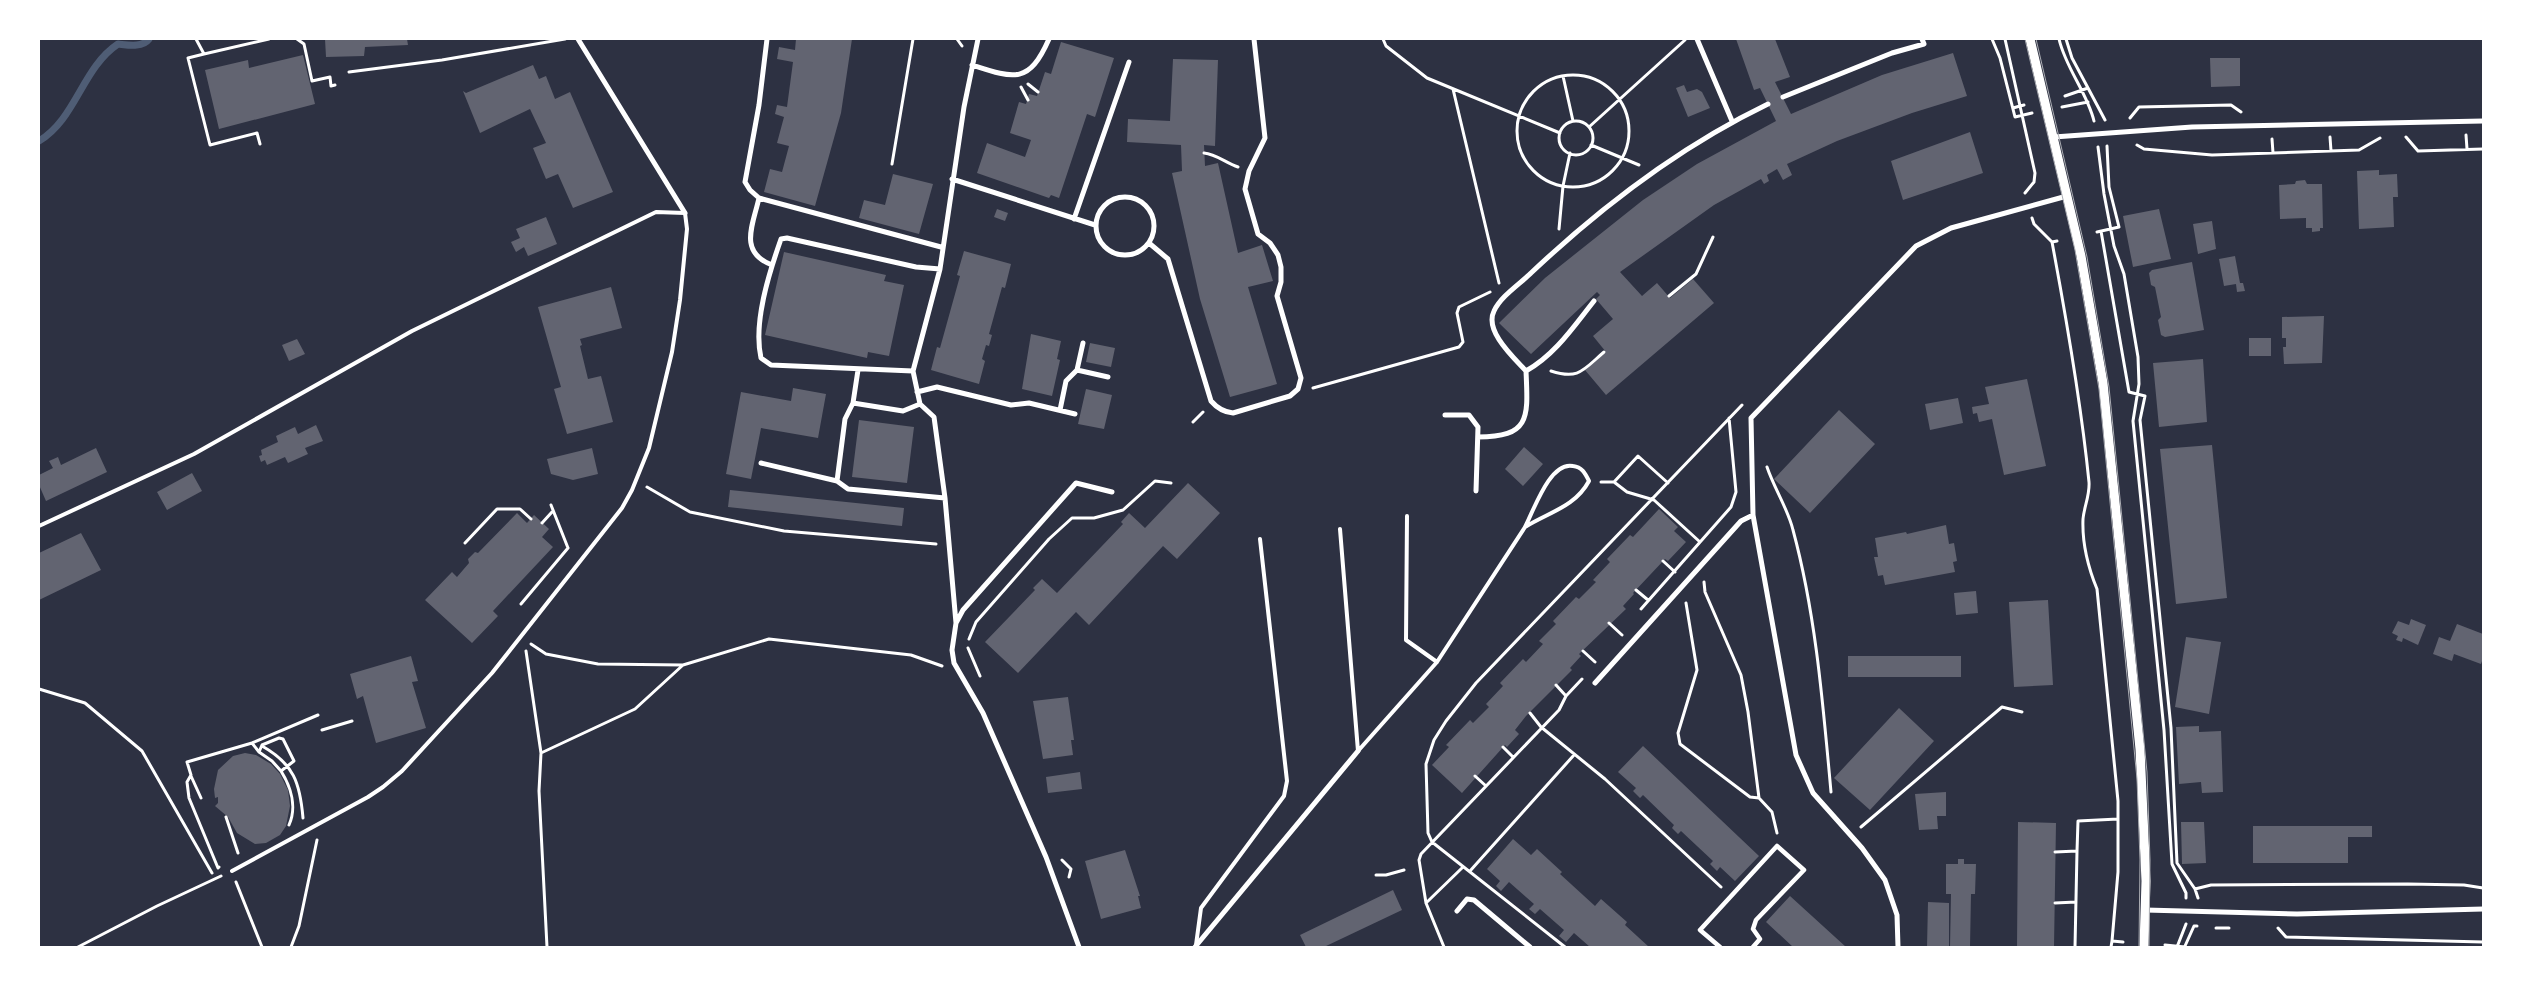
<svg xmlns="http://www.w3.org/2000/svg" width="2522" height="986" viewBox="0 0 2522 986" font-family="'Fira Sans Condensed',sans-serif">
	<rect width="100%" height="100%" fill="#2d3142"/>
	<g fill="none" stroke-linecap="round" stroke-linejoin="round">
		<path stroke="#4f5d75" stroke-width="7" d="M39,141C76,119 82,68 118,44C128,45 142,48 149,39"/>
	</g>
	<path fill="#626471" d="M325,39H407L408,45L365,47L364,56L326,57Z
		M796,39H852L841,113L815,206L764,192L770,169L782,172L789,146L777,143L784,117L775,114L777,105L787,107L793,62L777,59L779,47L795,50Z
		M1736,39H1775L1790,77L1775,82L1791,114L1882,75L1953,53L1967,96L1912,113L1837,141L1787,164L1792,175L1783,180L1777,169L1767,175L1769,181L1764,184L1761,179L1714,205L1620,272L1642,296L1657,283L1670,298L1693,279L1714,303L1606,395L1585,370L1606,352L1593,336L1613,319L1596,299L1600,295L1597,292L1531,354L1499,323L1545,278L1643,200L1697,164L1776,121L1760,88L1754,90Z
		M1061,42L1114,58L1095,117L1087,114L1059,198L1051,195L1049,198L977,173L987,143L1025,157L1031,140L1010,133L1019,102L1026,104L1029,94L1037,96L1045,72L1051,74Z
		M303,55L315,104L219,129L205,70L248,60L249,68Z
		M2210,58H2240V86L2211,87Z
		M1173,59L1218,60L1215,146L1204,145L1205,166L1218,163L1238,253L1262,245L1273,281L1248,287L1277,384L1230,397L1200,299L1172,173L1182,171L1181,145L1127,142L1128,119L1170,121Z
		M533,65L539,79L546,76L555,99L570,92L613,192L573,208L558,174L546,179L533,148L546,143L530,109L480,133L463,91L466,93Z
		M1684,85L1687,92L1697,89L1702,92L1710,108L1688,117L1676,88Z
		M1970,132L1983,173L1903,200L1891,161Z
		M2379,170V175L2397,174L2398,197H2393L2394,227L2359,229L2357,171Z
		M893,174L933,184L919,234L859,218L864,200L885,205Z
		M2305,180L2307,184H2322L2323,228H2320V231L2312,232V228H2306V218L2280,219L2279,185L2295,184L2296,181Z
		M997,209L1008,213L1005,221L994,217Z
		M2159,209L2171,259L2133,267L2123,216Z
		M546,217L557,244L528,256L524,247L516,252L511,242L520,238L516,229Z
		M2212,221L2216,249L2198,254L2193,224Z
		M964,251L1011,264L1005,288L1002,287L989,334L992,335L989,346L986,345L982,359L985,361L979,384L931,370L937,347L940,348L960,276L957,275Z
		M784,252L886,275L884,281L904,285L889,356L868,352L867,358L765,335Z
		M2235,256L2240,283H2243L2245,291L2237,292L2236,284L2224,286L2219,259Z
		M2192,262L2204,330L2165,337L2161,335L2158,320L2161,317L2155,287L2151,285L2149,273L2152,270Z
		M611,287L622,328L580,339L582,345L580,346L588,379L601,376L613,422L567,434L554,389L561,387L538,307Z
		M2324,316L2322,363L2284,364L2283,347H2286V338H2282V317Z
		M1031,334L1061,341L1057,359L1060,360L1052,396L1022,389Z
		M2249,338H2271V356H2249Z
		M297,339L305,354L289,361L282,345Z
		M1090,343L1115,348L1111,367L1086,362Z
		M2203,359L2207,422L2159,427L2153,363Z
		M2027,379L2046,466L2004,475L1992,419L1979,422L1977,413L1973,414L1972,407L1989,404L1985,387Z
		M793,388L826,394L818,438L761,428L751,479L726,474L741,392L791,401Z
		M1086,389L1112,395L1104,429L1078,424Z
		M1958,398L1963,423L1930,430L1925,404Z
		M1839,410L1875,444L1810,513L1774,479Z
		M859,420L914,427L907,483L852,477Z
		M316,425L323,441L305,448L308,454L288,463L285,457L267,465L265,460L261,462L259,456L262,455L261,450L278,442L276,436L295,427L298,434Z
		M2212,445L2227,598L2176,604L2160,449Z
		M1524,447L1543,464L1523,486L1505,469Z
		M96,448L107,472L46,501L39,485V475L53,468L49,461L58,457L61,465Z
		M592,448L598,474L573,480L551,474L547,459Z
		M192,473L202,491L167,510L157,492Z
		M1188,483L1220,513L1177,559L1163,546L1089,625L1076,612L1018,673L985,642L1035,590L1033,588L1042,579L1057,593L1123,524L1121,522L1129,513L1145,528Z
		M730,490L904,508L902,526L728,507Z
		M1659,509L1678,527L1674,531L1686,542L1668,561L1665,559L1633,593L1634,594L1623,606L1626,609L1579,654L1581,656L1570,668L1572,670L1526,716L1515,730L1519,734L1507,747L1505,745L1462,793L1432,765L1449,747L1446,745L1470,720L1473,723L1489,707L1486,704L1503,686L1500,683L1523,659L1526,662L1543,644L1539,641L1556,624L1553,621L1576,597L1579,599L1596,582L1593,580L1610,562L1607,559L1630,535L1633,537Z
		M517,513L527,523L534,515L549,529L542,537L553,547L493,611L498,616L472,643L425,600L452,572L457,577L469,563L468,559L475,552L478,553Z
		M1946,525L1949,544L1954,543L1957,561L1953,562L1955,572L1885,585L1883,575L1878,576L1874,557H1878L1875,538L1906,532L1907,534Z
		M81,533L101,570L39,600V553Z
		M1976,591L1978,613L1956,615L1954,593Z
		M2048,600L2053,685L2014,687L2009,602Z
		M2411,619L2426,625L2418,645L2403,638L2402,642L2396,640L2398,636L2392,633L2398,621L2409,625Z
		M2457,624L2483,634V658L2481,664L2454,654L2452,661L2433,654L2439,637L2450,641Z
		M2186,637L2221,642L2209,714L2175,707Z
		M411,656L418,681L412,682L426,728L376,743L363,696L357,699L350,674Z
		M1848,656H1961V677H1848Z
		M1068,697L1074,740H1071L1073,755L1043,759L1033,701Z
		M1899,708L1934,741L1870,810L1834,778Z
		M2199,726V732L2221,731L2223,792L2202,793L2201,782L2179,784L2176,727Z
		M1643,746L1759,856L1735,881L1720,867L1717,871L1710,864L1713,861L1681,831L1678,834L1672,828L1674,825L1643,795L1640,798L1633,791L1636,788L1618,772Z
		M245,753L256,755L271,764L280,774L288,790L290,806L286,826L280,835L266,843L255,844L237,833L228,817L215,806L218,803V797L215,798L214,789L218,770L233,756Z
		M1080,772L1082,789L1048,793L1046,777Z
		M1946,792V816H1937L1938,829L1919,830L1915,794Z
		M2018,822L2056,823L2054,947H2017Z
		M2181,822H2204L2206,863L2182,864Z
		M2253,826H2372V837H2348V863H2253Z
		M1513,839L1531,855L1537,849L1562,872L1560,874L1595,906L1601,899L1627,922L1625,925L1649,947H1590L1574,933L1566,942L1559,936L1564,930L1540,909L1535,914L1529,909L1534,904L1509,882L1501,891L1496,886L1500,881L1487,869Z
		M1125,850L1140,896H1138L1141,908L1101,919L1085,861Z
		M1958,859H1964V864H1976L1975,894H1971L1970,947H1950L1951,894H1946V864H1958Z
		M1393,890L1402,910L1324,947H1306L1300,935Z
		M1790,896L1846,947H1793L1766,922Z
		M1928,902L1949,903V947H1927Z"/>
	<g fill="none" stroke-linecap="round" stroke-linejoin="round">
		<path stroke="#fff" stroke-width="3" d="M196,39L204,54L188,58L210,145L257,133L260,144
			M297,39L304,44L312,81L330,77L331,86L335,85
			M957,39L962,46
			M1383,39L1386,46L1427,78L1560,133
			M1992,39L2000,58L2015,117L2032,113
			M2005,39L2020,106L2024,105
			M2059,39C2066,69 2087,92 2094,121
			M2066,39L2072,58L2088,88
			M204,54L269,39
			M349,72L442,60L565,39
			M1517 131a56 56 0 1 1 112 0a56 56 0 1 1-112 0Z
			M1563,76L1573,121
			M1028,84L1038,92
			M1021,87L1028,100
			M1453,89L1499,283
			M2065,96L2088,88L2105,120
			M2062,107L2088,102
			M2013,108L2020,106L2035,173L2034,182L2025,193
			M2130,118L2139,107L2231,105L2241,112
			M1559 138a17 17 0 1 1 34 0a17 17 0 1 1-34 0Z
			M1589,127L1685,40
			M2466,135L2467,149
			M2330,137L2331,151
			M2406,137L2418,151L2483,149
			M2272,139L2273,153
			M1591,145L1639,165
			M2137,145L2144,149L2212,155L2359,150L2380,138
			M2098,147L2104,194L2114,246L2124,274L2138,357L2139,384L2133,421L2164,730L2172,864L2186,893V898
			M1204,153C1216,154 1226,163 1238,167
			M892,164L913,39
			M2032,218L2034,224L2052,242L2057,241
			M1559,229L1563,186L1570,153
			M2101,231L2129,392L2145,396L2140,420L2171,728L2177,863L2195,889L2198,898
			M2097,232L2119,227L2109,187L2107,146
			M2052,242C2067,322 2081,402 2089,482C2090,495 2084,507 2083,519C2082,544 2088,567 2097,589L2118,801V872L2112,941
			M1669,296L1696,274L1713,237
			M1551,371C1579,380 1583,370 1604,352
			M1313,388L1459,347L1463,342L1457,313L1459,307L1490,292
			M1193,422L1203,412
			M1767,467C1774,488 1788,509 1793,530C1816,615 1823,705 1831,792
			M1601,482H1614L1627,492L1654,500L1700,542
			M1614,482L1638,456L1668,483
			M647,487L690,512L784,531L936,544
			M551,505L568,548
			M542,523L552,512
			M465,543L497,509H520L531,519
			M1663,561L1675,572
			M1704,582L1705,592L1741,675L1748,712L1759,798L1772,812L1777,833
			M1636,590L1648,600
			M1686,603L1697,670L1678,733L1680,744L1750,797L1759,798
			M521,604L568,548
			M1641,609L1731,507L1736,492L1729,418
			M1609,623L1622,635
			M969,639L976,622L1049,539L1072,518H1094L1123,510L1155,481L1171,483
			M531,644L546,654L598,664L683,665L769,639L911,655L942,666
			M968,648L980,676
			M526,651L541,753L539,791L547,947
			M1583,651L1595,662
			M1556,685L1566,696
			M39,689L85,703L142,751L212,873
			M1530,713L1541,727L1605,779L1721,887
			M322,730L352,721
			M252,743L259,752L262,745L279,738L283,739L294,761L281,771L272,761L259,752
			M262,746C294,764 300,783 303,818
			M1503,747L1513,757
			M541,753L635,709L683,665
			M281,771C291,787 297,807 289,825
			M191,776L201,798
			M1475,776L1486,786
			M226,817L238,853
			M1861,827L2002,707L2022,712
			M2077,851L2078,821L2118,819
			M2055,852L2077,851L2075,947
			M1062,860L1071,869L1069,877
			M219,867L218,868L189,798L187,782L191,775L187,762L252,743L318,715
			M1470,871L1574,755
			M1376,875H1386L1404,870
			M236,882L262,947
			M2195,889L2211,885L2408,884L2464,885L2483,888
			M1426,903L1463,867
			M2055,903L2076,902
			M2216,928H2229
			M2278,928L2286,937L2483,942
			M2165,945L2185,947
			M2185,946L2194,926H2197
			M78,947L157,906L221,876
			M291,947L299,926L317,840
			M1444,947L1426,903L1419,860L1421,854L1559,710L1566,696L1582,679
			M1565,947L1432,842L1428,833L1426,764L1434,740L1446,721L1476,683L1742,405
			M2111,947L2112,941L2123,942
			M2177,947L2186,924"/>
		<path stroke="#fff" stroke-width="4" d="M1407,516L1406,640L1437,662
			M39,526L194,454L412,331L506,285L656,212L685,213L687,229L680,300L672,352L649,448L632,490L622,508L492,673L402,771L383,787L368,797L232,871
			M1340,529L1358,751
			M1358,751L1437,662L1525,527C1549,512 1575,507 1589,481C1585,473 1582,467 1573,466C1550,461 1534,510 1525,527
			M1196,945L1201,908L1284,796L1287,781L1260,539"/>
		<path stroke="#fff" stroke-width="4.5" d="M1720,947L1700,930L1777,846L1804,870L1756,920L1753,929L1760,939L1753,947"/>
		<path stroke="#fff" stroke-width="5" d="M578,39L685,213
			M767,39L759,105L745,182L750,190L759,198C753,225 738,252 772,265
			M1697,39L1732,121
			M972,65C1015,79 1029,84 1049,39
			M1783,97L1892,53L1924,44L1922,39
			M2054,137L2192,127L2483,121
			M952,179L1095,225
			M1096 226a29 29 0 1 1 58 0a29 29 0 1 1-58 0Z
			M759,198L941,247
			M1074,219L1129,62
			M1149,243L1168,259L1211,401C1217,408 1223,412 1233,413L1290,396L1298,389L1301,378L1277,296L1281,282V267L1278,255L1270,243L1258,234L1245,189L1249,171L1265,138L1254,39
			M858,370L853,403L903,411L920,404
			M1077,370L1083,343
			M913,371L771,365L761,358C753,323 769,273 781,239L787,238L916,267L940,269
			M1526,371C1514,358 1484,331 1494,311C1501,296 1520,284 1531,273C1601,207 1681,146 1768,104
			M917,392L937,387L1011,405L1029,403L1075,414
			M853,403L845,419L837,481L848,489L945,498L956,623
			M1060,410L1066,381L1077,370L1108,377
			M1445,415H1469L1478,427L1476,491
			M1478,437C1531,437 1528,417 1526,371C1555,355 1574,326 1594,301
			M761,463L837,481
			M945,498L934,417L920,404L913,371L940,269L964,107L978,39
			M1595,683L1741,521L1753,515
			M2145,910L2297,914L2483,909
			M1457,911L1467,899L1474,900L1530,947
			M1079,947L1046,857L983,713L954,663L952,650L956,623L963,610L1076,483L1112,492
			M1195,947L1358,751
			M1898,947L1897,915L1885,880L1862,848L1813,793L1796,755L1753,515L1751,418L1916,246L1951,228L2067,196"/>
		<path stroke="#fff" stroke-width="9" d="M2030,39L2081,256L2103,383L2140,749L2146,881L2144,947"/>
		<path stroke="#abadb3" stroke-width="1" d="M2025,39L2075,250L2099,389L2137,779L2140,860L2139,947
			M2036,39L2087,257L2109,387L2147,772L2150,860L2149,947"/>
	</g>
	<rect width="2522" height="986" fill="none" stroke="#ffffff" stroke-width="80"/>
</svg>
